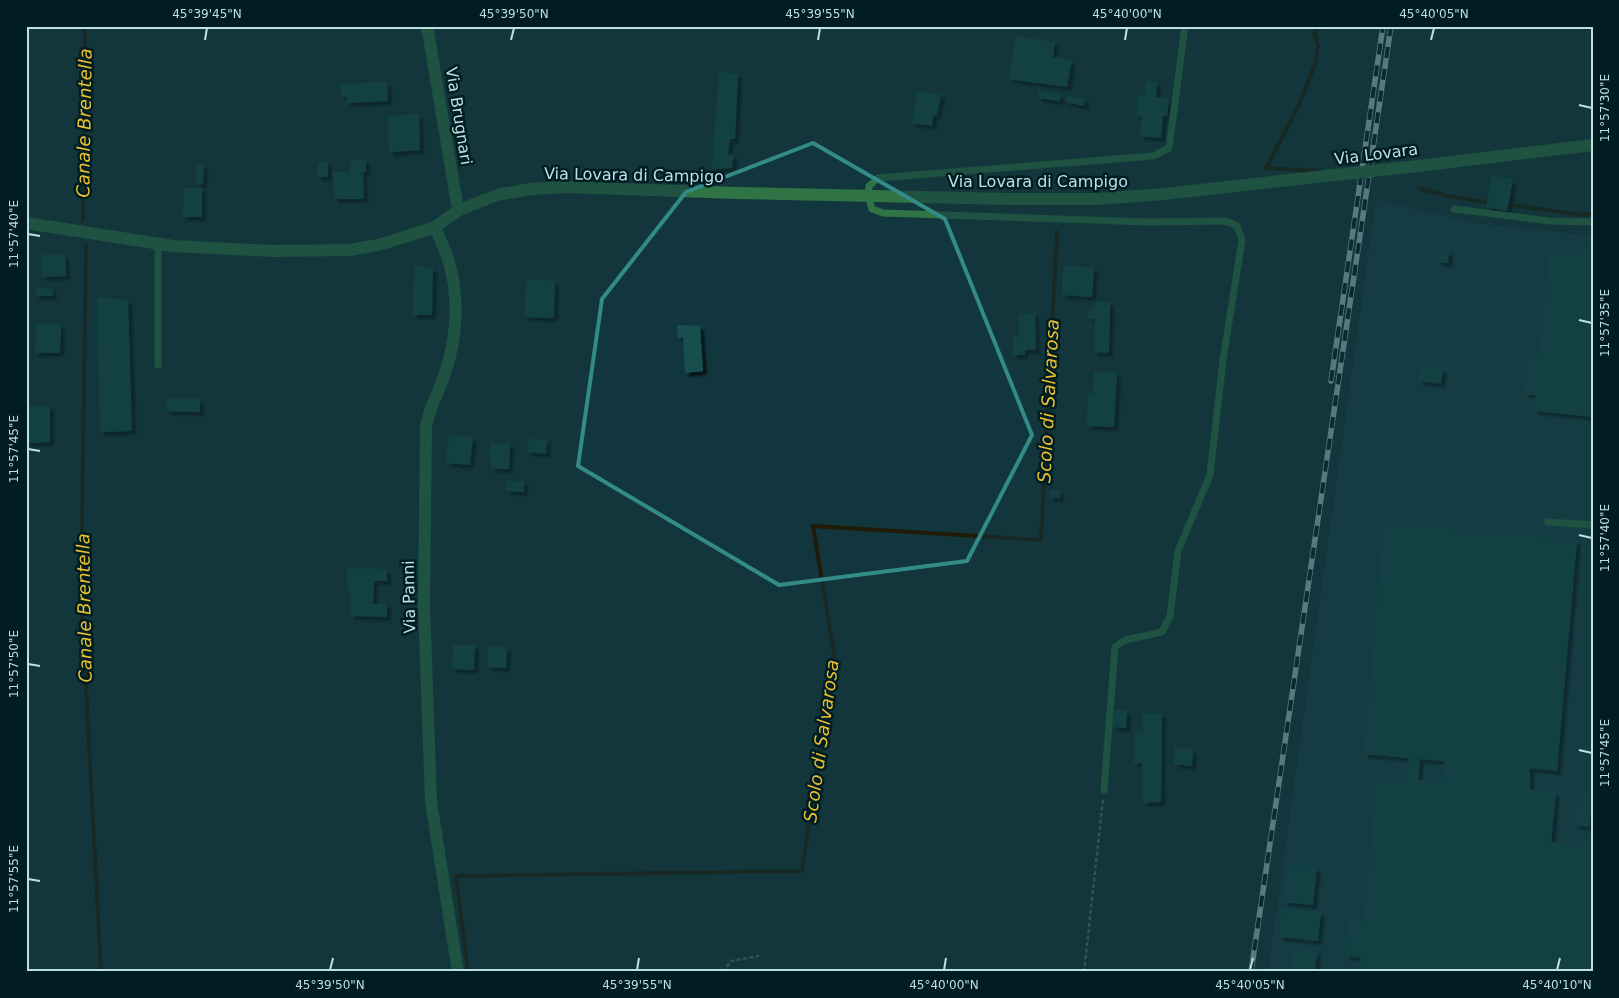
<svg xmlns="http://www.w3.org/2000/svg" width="1619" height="998" viewBox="0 0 1619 998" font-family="'DejaVu Sans',sans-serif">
	<defs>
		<filter id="shadow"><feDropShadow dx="4" dy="4" stdDeviation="1" flood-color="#0009"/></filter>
	</defs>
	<rect width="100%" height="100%" fill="#12363d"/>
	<path fill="#18434b" d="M1376,200L1472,223L1593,236V972H1268Z"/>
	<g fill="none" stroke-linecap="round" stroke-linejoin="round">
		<path stroke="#201a07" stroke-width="4" d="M1320,171L1266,168L1299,105L1315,64L1318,46L1314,33L1321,26
			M1421,189L1448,196L1492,203
			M1504,204L1582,215L1593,213
			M83,220L85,26
			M86,245L81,593L101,972
			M468,972L456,876L802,871L834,654L813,526L1041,540L1057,232"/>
	</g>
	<path fill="#19504e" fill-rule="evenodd" filter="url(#shadow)" d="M1016,36L1055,42L1053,57L1072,60L1067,87L1009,79Z
		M719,72L738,74L735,139H730L728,154L734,155L732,168L712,169Z
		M1146,81L1157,82L1156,97L1169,99L1167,116H1163L1161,138L1140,136L1142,117L1136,116L1138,95L1145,96Z
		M387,82L388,101L347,103L346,96H341V84Z
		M917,91L941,95L937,116L933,115L932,126L912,123Z
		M1039,91L1061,94L1060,101L1038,98Z
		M1067,95L1085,99L1084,106L1066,102Z
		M419,114L420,150L389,152L388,116Z
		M350,160H366V172H363L364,199H334L333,172H350Z
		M317,162H328V177H317Z
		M197,164H204L203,184H196Z
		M1492,175L1513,180L1507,211L1486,207Z
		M184,188H202V217H183Z
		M1438,250L1449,251L1448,263L1437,262Z
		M1550,250L1593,255V417L1534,411L1536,395L1524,394L1528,355L1539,356Z
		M41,255H65L66,276L42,277Z
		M1064,265L1094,268L1092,297L1061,295Z
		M414,266L433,268L432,315H413Z
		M526,279L555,281L554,318L525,317Z
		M36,288L52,289L53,296H35Z
		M97,297L128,300L132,431L100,432Z
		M1096,301L1110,302L1109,353L1094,352L1095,319L1088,318L1089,308H1095Z
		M1035,313L1036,350H1025V355H1013V337H1019V314Z
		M36,324L61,325L60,353H35Z
		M677,325L700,326L703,371L685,373L683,338H678Z
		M1421,366L1443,369L1441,384L1418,381Z
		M1094,372L1117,373L1114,427L1087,426L1088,393L1093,394Z
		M167,398L200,399V412L167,411Z
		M26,406H50V442L26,443Z
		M449,435L473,437L470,465L446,463Z
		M529,439L547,440L546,454L528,452Z
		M490,443L510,444L509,469H491Z
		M506,481H524V492L506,491Z
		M1050,490L1060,491V498H1050Z
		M1384,523L1577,540L1557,771L1530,768V790L1556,792L1551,842L1593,846V972H1360L1361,958L1345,956L1349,918L1364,921L1377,777L1407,779L1409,758L1364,754ZM1420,759L1444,761L1443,782L1418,780Z
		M347,568L387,569V581H374L373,604H387V617L350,616V590H347Z
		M453,645H475L474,670L452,669Z
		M488,646L507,647L506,668L488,667Z
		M1114,710L1127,711L1126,728L1113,727Z
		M1143,714H1162L1161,802L1143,803L1142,763H1134L1135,731L1143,732Z
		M1175,747L1193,749L1192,766L1174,764Z
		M1578,793L1593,794V817L1590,816L1589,827L1575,825Z
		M1287,864L1317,867L1313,905L1284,902Z
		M1282,908L1321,912L1318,941L1279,937Z
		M1293,950L1317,952L1315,972H1292Z"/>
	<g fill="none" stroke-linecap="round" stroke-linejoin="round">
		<path stroke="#54777e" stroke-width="2.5" stroke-dasharray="4 2.5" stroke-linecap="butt" d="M723,972L731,961L759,956
			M1084,972L1103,799"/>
		<path stroke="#307445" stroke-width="7" d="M1454,209L1549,221L1593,222
			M158,244V365
			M1548,522L1593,525
			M1104,790L1115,647L1125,640L1162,632L1170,616L1178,551L1210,475L1223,360L1242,240L1237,226L1226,221L1148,222L883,213L872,209L868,196L869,186L878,178L1153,156L1169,148L1185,26"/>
		<path stroke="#307445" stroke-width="12" d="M426,26L428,31L457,204L459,210
			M435,227C439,237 444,248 448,259C460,296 457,340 444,376C438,394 429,408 426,427L424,605L431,802L458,972"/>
		<path stroke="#307445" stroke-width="12" d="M1409,167L1593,145
			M26,223L173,246L273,251L350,250L378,245L414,234L435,227L459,210L497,195L531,189L566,187L736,193L1010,199H1097L1164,194L1316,177"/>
		<defs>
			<path id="rail" d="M1331,381L1383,26
				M1251,972L1391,26"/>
		</defs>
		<use href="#rail" stroke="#abcbd2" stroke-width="5.5"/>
		<use href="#rail" stroke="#011d22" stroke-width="4" stroke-dasharray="11" stroke-linecap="butt"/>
		<path stroke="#307445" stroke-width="12" d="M1316,177L1409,167"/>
	</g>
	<path d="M0 0H1619V998H0ZM813,143L945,219L1032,435L967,561L779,585L578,466L602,299L686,192Z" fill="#12363d" fill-opacity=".55" fill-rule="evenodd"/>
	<path fill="none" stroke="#328b86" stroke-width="4" stroke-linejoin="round" d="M813,143L945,219L1032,435L967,561L779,585L578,466L602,299L686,192Z"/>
	<path fill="none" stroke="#bfdfe6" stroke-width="2" d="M205,40L207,28M511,40L514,28M818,40L820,28M1125,40L1127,28M1431,40L1434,28M1579,105L1592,108M28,234L40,236M1579,320L1592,323M28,449L40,451M1579,535L1592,538M28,664L40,666M1579,750L1592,753M28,879L40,881M330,970L333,958M637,970L639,958M944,970L946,958M1250,970L1253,958M1557,970L1560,958"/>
	<g text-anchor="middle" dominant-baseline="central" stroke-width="5" stroke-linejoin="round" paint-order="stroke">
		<g font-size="16" fill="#bfdfe6" stroke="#011d22">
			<text transform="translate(459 116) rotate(81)">Via Brugnari</text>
			<text transform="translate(1376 154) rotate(-7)">Via Lovara</text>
			<text transform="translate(634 175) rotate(1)">Via Lovara di Campigo</text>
			<text x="1038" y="181">Via Lovara di Campigo</text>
			<text transform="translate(409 597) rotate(-91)">Via Panni</text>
		</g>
		<g font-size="18" font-style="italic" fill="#ecc131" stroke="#011d22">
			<text transform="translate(84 123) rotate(-89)">Canale Brentella</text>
			<text transform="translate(1048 401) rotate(-87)">Scolo di Salvarosa</text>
			<text transform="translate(84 608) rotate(-91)">Canale Brentella</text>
			<text transform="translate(821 741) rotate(-82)">Scolo di Salvarosa</text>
		</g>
	</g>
	<rect width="1619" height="998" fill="none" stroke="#011d22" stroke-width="55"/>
	<rect x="28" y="28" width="1564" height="942" fill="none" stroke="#bfdfe6" stroke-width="2"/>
	<g font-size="12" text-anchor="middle" fill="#bfdfe6">
		<text x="207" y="18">45°39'45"N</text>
		<text x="514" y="18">45°39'50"N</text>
		<text x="820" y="18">45°39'55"N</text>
		<text x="1127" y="18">45°40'00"N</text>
		<text x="1434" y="18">45°40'05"N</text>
		<text transform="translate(1605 108) rotate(-90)" y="4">11°57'30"E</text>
		<text transform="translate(14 234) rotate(-90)" y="4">11°57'40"E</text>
		<text transform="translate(1605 323) rotate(-90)" y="4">11°57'35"E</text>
		<text transform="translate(14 449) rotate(-90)" y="4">11°57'45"E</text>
		<text transform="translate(1605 538) rotate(-90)" y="4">11°57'40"E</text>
		<text transform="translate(14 664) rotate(-90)" y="4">11°57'50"E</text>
		<text transform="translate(1605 753) rotate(-90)" y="4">11°57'45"E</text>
		<text transform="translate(14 879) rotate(-90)" y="4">11°57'55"E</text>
		<text x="330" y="989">45°39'50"N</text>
		<text x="637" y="989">45°39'55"N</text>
		<text x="944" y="989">45°40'00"N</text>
		<text x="1250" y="989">45°40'05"N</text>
		<text x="1557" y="989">45°40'10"N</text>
	</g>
</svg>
